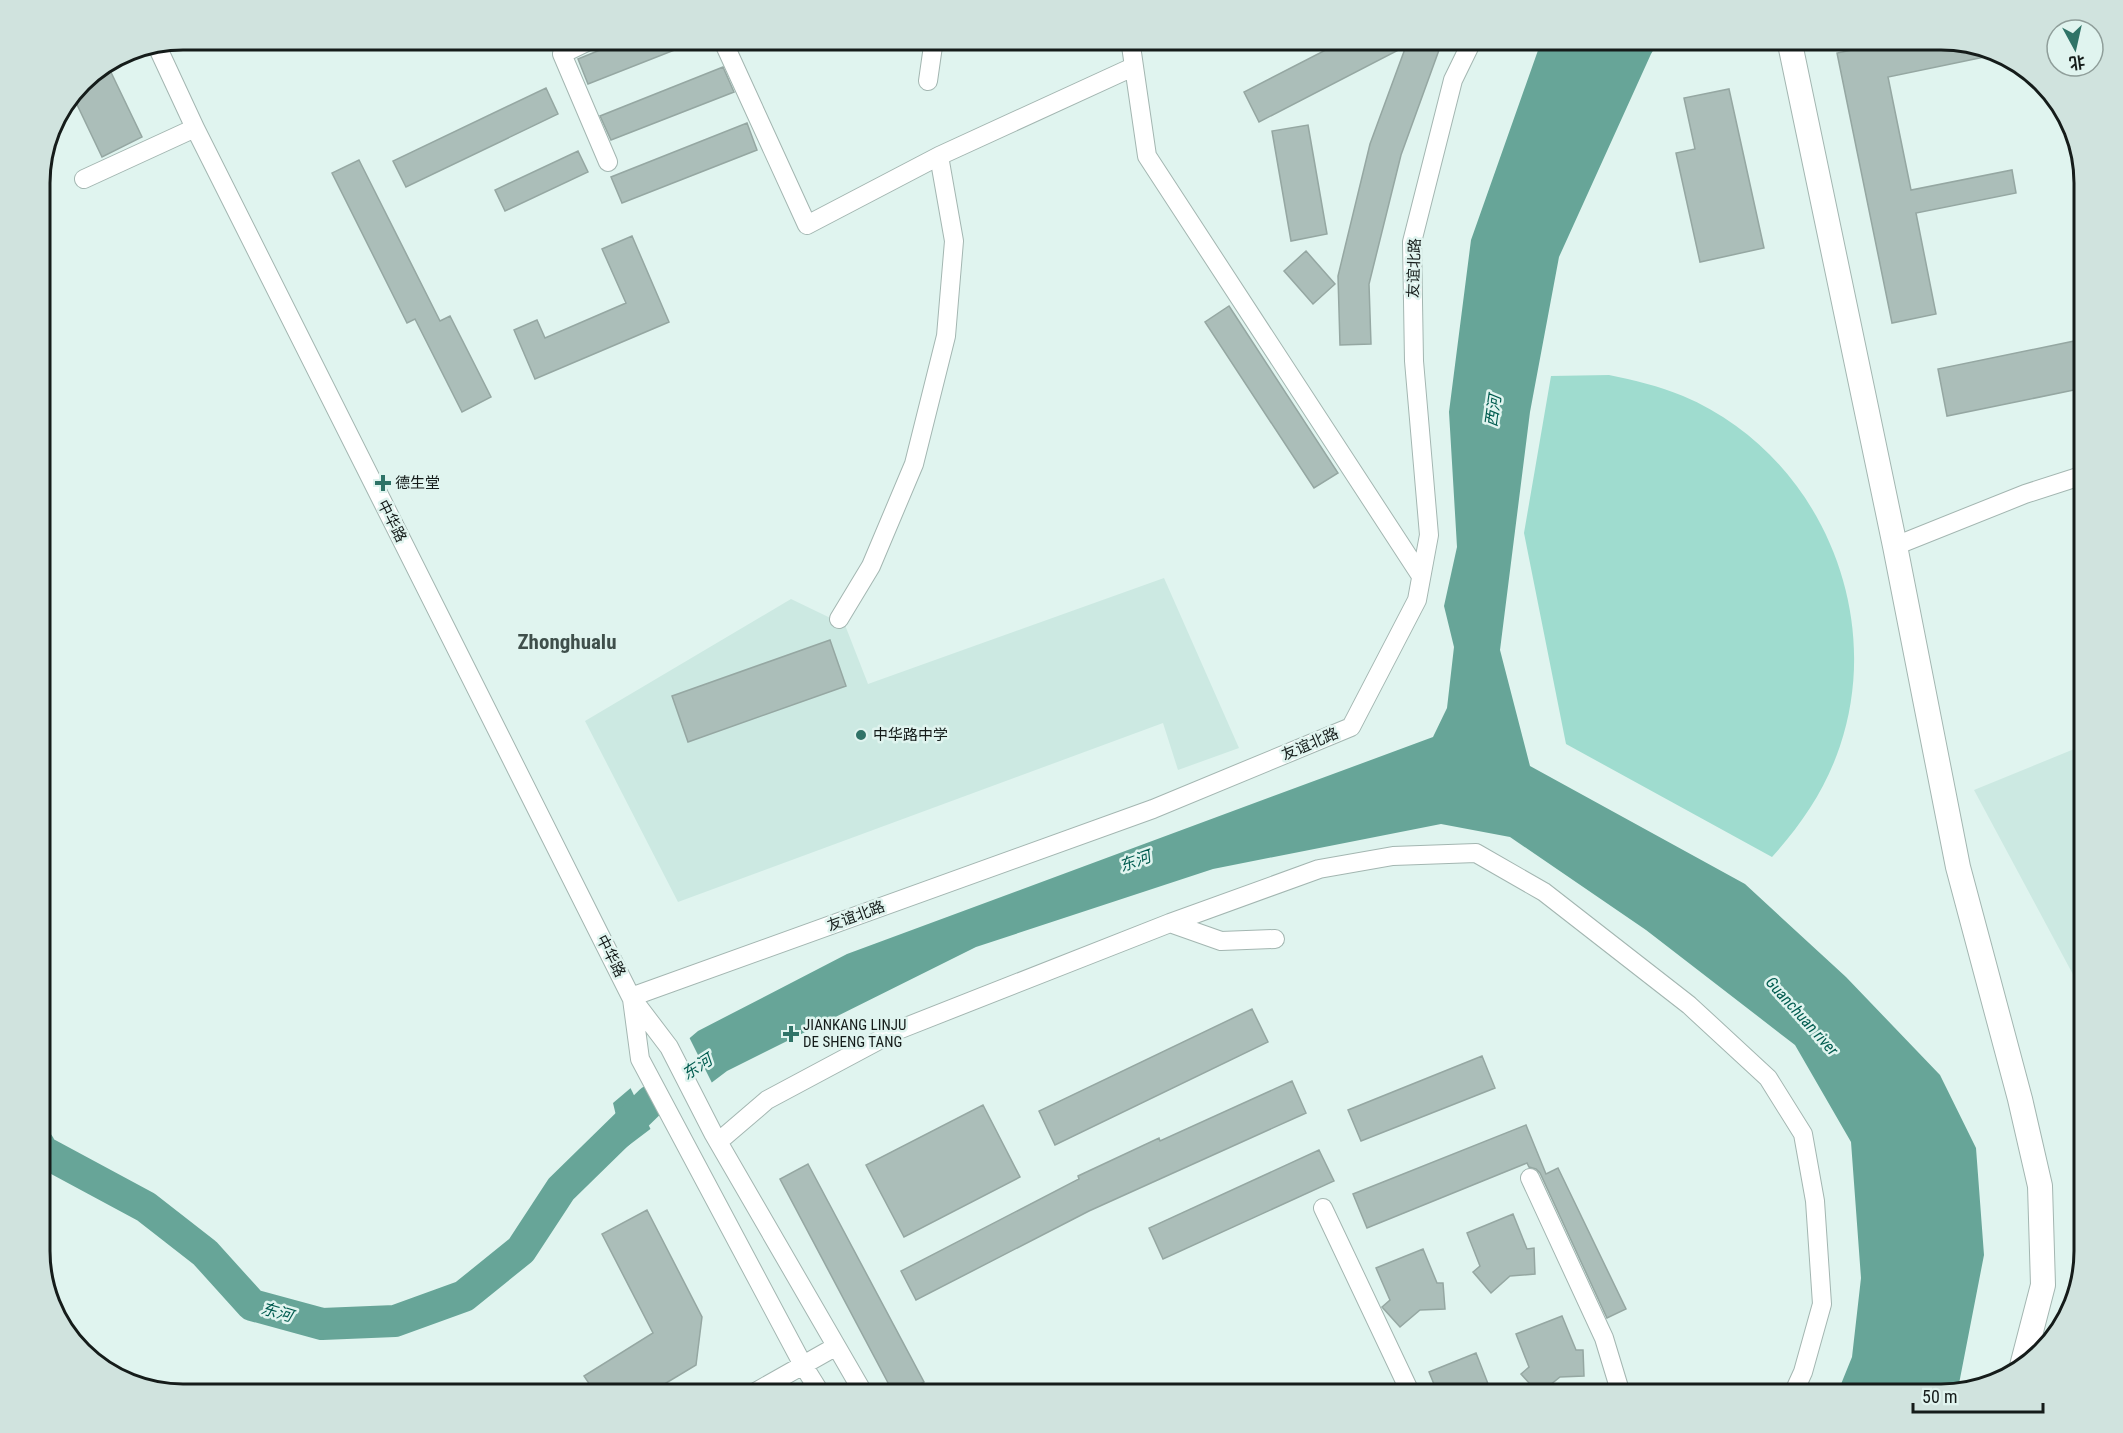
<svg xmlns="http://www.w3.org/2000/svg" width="2123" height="1433" viewBox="0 0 2123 1433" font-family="'Roboto Condensed','Noto Sans SC',sans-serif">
	<rect width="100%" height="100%" fill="#e0f4ef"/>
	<path fill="#cce9e2" d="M1164,578L1239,748L1178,770L1163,723L678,902L585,721L791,599L845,625L868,684Z
		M2084,745V995L1974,790Z"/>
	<path fill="#9fdccf" d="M1609,375C1634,380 1659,386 1683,396C1816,452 1886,609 1840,746C1826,788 1802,824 1772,857L1566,744L1524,533L1551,376Z"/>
	<path fill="#67a598" d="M1542,39H1660L1651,54L1559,257L1530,412L1500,650L1530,766L1745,884L1846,977L1940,1075L1976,1148L1984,1255L1958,1389L1940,1394H1837L1852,1357L1861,1278L1851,1142L1795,1045L1646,930L1510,837L1441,824L1213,869L976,947L727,1071L624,1149L613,1103L698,1031L847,954L1433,737L1447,708L1454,647L1444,606L1457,547L1449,412L1471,240Z"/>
	<path fill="#e0f4ef" d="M688,1035L713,1085L652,1132L629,1085Z"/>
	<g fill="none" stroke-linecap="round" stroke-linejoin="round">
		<path stroke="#67a598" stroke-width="32" d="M39,1145L42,1151L146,1207L205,1253L252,1305L322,1324L395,1321L464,1296L521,1250L561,1189L651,1101"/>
	</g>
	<path fill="#abbeb9" stroke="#95a7a2" stroke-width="1.5" d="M627,39H700V40L588,84L578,59Z
		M1347,39H1443L1401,155L1369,284L1371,344L1340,345L1338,276L1370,144L1406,46L1259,122L1244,92Z
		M1906,39H1940L1994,55L1888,77L1911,190L2012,170L2016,193L1916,213L1936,314L1892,323L1837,53Z
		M107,64L142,137L102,157L72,94L81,81Z
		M723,67L734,92L611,140L600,116Z
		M546,88L558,114L406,187L393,161Z
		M1729,89L1764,248L1700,262L1676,153L1695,149L1684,98Z
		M747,123L757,150L622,203L611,177Z
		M1308,125L1327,234L1291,241L1272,131Z
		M578,151L588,172L505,211L495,190Z
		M359,160L440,321L450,316L491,397L462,412L415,319L407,323L332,173Z
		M632,236L669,322L535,379L514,330L537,320L545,338L626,303L602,249Z
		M1306,251L1335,284L1313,304L1284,271Z
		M1229,306L1338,473L1314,488L1205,322Z
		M2084,339V388L1947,416L1938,369Z
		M830,640L846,686L688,742L672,696Z
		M1252,1009L1268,1042L1055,1145L1039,1111Z
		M1482,1056L1495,1088L1361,1141L1348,1110Z
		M1292,1081L1306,1113L1089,1211L916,1300L901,1271L1079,1179L1078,1176L1159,1138L1160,1141Z
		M983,1105L1020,1177L904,1237L866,1165Z
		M1526,1125L1546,1174L1558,1168L1626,1309L1607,1318L1540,1173L1536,1169L1529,1167L1527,1163L1367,1228L1353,1194Z
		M1319,1150L1334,1181L1163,1259L1149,1228Z
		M808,1164L924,1382L901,1394H894L780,1179Z
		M647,1210L702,1317L696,1365L648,1394H596L584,1376L653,1333L602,1234Z
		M1513,1214L1527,1249L1534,1248L1535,1274L1510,1276L1491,1293L1473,1272L1480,1266L1467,1233Z
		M1423,1249L1437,1283H1443L1445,1309L1420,1310L1400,1327L1382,1307L1390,1300L1376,1268Z
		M1562,1316L1576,1350H1583L1584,1376L1560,1377L1539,1394L1521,1374L1529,1367L1516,1334Z
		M1476,1353L1492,1394H1438L1429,1372Z"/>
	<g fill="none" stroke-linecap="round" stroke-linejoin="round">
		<defs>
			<path id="minor" d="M593,39L562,54L608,162
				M722,39L807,225L939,156L1133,67
				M1130,39L1147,156L1421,576
				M156,44L195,128L631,997L669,1047L713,1133L864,1394
				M928,81L934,39
				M84,179L195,128
				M1895,546L2025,494L2084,475
				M839,619L871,566L914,464L946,336L954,241L939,156
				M1170,923L1319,869L1393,856L1476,853L1544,892L1689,1005L1768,1078L1803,1134L1815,1201L1822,1304L1803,1372L1793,1394
				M631,997L1153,809L1351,727L1417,600L1429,535L1414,361L1412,242L1453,80L1473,39
				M632,999L640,1059L803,1365L821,1394
				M718,1142L767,1100L898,1030L1170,923L1221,941L1275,939
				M1530,1178L1604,1338L1621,1394
				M1323,1208L1411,1394
				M752,1394L835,1347"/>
			<path id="major" d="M1789,39L1895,546L1958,867L2020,1099L2040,1186L2043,1285L2022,1366"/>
		</defs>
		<use href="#minor" stroke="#a3b6b1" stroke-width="20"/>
		<use href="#major" stroke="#a3b6b1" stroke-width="26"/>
		<use href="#minor" stroke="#fff" stroke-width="18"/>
		<use href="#major" stroke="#fff" stroke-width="24"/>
	</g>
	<g fill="#2f7367" stroke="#e0f4ef" stroke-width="2">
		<path d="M380 474h6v6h6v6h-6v6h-6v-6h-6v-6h6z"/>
		<circle cx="861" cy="735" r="6"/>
		<path d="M788 1025h6v6h6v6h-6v6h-6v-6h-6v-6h6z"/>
	</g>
	<g text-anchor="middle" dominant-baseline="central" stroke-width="5" stroke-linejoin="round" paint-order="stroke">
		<g font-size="15" fill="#151c1a" stroke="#e0f4ef">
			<text transform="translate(1414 268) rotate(-88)">友谊北路</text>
			<text transform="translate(392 521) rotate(63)">中华路</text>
			<text transform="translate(1310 744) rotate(-23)">友谊北路</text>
			<text transform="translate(856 916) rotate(-20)">友谊北路</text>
			<text transform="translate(611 956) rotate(63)">中华路</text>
		</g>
		<g font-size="15" fill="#151c1a" stroke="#e0f4ef" text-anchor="start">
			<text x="395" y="483">德生堂</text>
			<text x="873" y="735">中华路中学</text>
			<text x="803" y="1025">JIANKANG LINJU<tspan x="803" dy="17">DE SHENG TANG</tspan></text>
		</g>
		<g font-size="16" font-style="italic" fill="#005c4f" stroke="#e0f4ef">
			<text transform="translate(1493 411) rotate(-82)">西河</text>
			<text transform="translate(1135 861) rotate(-20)">东河</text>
			<text transform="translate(1802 1016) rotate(48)">Guanchuan river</text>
			<text transform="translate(697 1067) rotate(-33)">东河</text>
			<text transform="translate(277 1312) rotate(16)">东河</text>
		</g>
		<g font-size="21" font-weight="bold" fill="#3f4f4b" stroke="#e0f4ef">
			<text x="567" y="642">Zhonghualu</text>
		</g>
	</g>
	<path d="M0 0H2123V1433H0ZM183 50H1941A133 133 0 0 1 2074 183V1251A133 133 0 0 1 1941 1384H183A133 133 0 0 1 50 1251V183A133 133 0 0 1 183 50Z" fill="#d0e3de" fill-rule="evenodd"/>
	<path fill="none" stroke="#151c1a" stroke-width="3" d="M183 50H1941A133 133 0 0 1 2074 183V1251A133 133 0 0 1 1941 1384H183A133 133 0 0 1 50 1251V183A133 133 0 0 1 183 50Z"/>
	<g transform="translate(2075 48) rotate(172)"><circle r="28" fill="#e0f4ef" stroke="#8f9e9a" stroke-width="1.5"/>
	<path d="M0-4.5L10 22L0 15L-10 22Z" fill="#2f7367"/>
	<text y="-9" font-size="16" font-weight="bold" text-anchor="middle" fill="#151c1a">北</text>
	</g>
	<path d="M1913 1403v9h130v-9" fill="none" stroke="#151c1a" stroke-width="3"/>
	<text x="1922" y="1403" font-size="18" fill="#151c1a" stroke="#e0f4ef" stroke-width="4.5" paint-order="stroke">50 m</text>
</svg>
